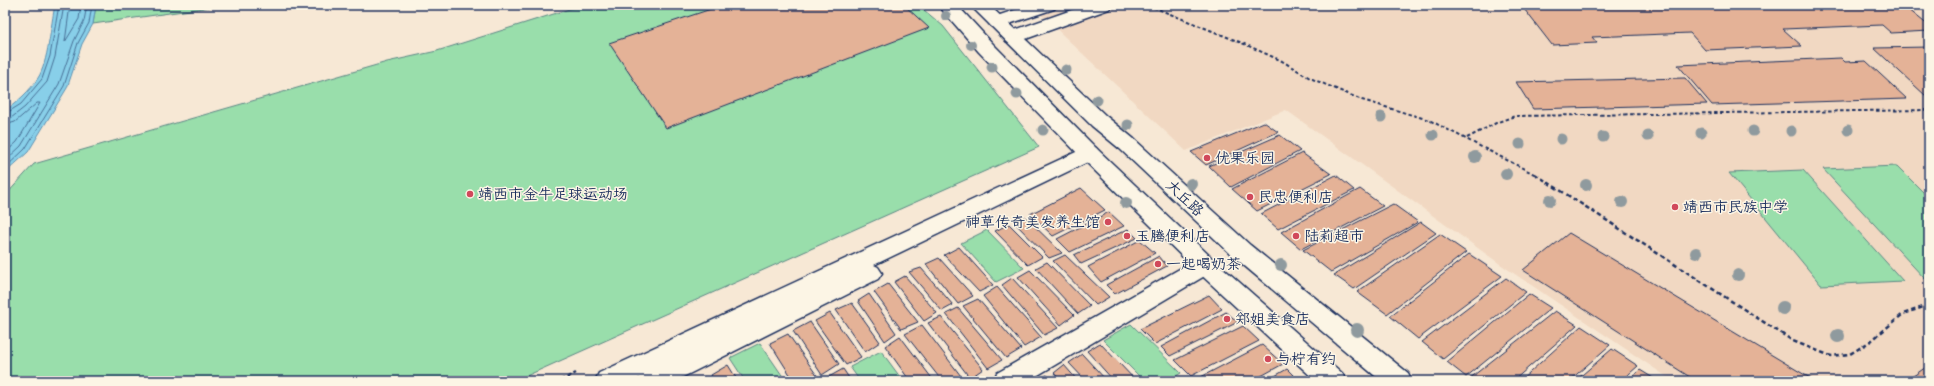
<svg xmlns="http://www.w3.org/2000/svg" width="1934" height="386" font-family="'Comic Neue','LXGW WenKai TC',sans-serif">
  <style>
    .built { fill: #f1d8c2 }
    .green { fill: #99deab; stroke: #5a8684 }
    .water { fill: #88cfe9; stroke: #5c8fb1 }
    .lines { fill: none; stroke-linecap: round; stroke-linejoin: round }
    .shore { stroke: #476f96; stroke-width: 1 }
    .building { fill: #e4b297; stroke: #1b2f5e }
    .minor-casing { stroke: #1b2f5e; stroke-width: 3 }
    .major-casing { stroke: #1b2f5e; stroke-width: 3 }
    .path-far1 { stroke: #1b2f5e; stroke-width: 2; stroke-dasharray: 3.5 2.5; stroke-linecap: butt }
    .path { stroke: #1b2f5e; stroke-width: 2.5; stroke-dasharray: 4.5 3; stroke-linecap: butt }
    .minor { fill: #fcf5e5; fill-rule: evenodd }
    .major { fill: #fcf5e5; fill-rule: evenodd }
    .tree { fill: #8f9a9e }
    .poi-dot { fill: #d1495b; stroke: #fcf5e5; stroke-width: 1.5 }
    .labels { text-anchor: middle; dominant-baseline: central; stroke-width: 3; stroke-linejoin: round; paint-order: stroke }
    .poi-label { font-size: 15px; fill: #1b2f5e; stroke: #fcf5e5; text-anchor: start }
    .street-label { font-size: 15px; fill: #1b2f5e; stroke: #fcf5e5 }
  </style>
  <rect width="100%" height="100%" fill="#f7e8d5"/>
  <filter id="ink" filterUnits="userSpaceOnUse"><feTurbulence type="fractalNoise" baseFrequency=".025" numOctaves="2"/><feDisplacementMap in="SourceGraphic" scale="8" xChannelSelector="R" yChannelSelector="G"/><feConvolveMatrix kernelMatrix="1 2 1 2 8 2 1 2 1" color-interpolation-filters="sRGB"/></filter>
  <g filter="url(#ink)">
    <!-- built -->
    <polygon class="built" points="1031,5 1929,5 1929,381 1673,381 1500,264 1286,110 1186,151"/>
    <!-- green -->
    <g class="green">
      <polygon points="96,5 225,5 93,24"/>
      <polygon points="582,5 918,5 943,26 1039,147 515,381 5,381 5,196 34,164 387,62 437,51"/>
      <polygon points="1897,166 1929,198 1929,279 1925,279 1823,169"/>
      <polygon points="1803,170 1903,281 1821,285 1729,173"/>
      <polygon points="987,230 1024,268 996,282 961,243"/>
      <polygon points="1131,324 1181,373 1168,381 1144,381 1103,340"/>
      <polygon points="760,343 786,381 745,381 730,358"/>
      <polygon points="881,351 903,381 860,381 850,367"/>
    </g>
    <!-- water -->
    <path class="water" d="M55,5H96L93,24L82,44L67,88L28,152L5,173V111C17,102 30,91 38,78C48,63 51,24 55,5Z"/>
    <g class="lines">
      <!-- shore -->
      <g class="shore">
        <polyline points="70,5 65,42 79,19 81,5"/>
        <polyline points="5,114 21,104 42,79 50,56 59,5"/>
        <polyline points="5,119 11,118 25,107 47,82 55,57 64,5"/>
        <polyline points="5,125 15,122 37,103 40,103 17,142 5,153"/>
        <polyline points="5,161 21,146 59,84 74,41 84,21 87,5"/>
        <polyline points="5,168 25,149 64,86 78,43 89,23 92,5"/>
      </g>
    </g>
    <!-- building -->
    <g class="building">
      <polygon points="723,5 904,5 929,28 666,128 609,43"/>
      <polygon points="1521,5 1903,5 1929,26 1929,31 1891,33 1882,25 1783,29 1802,46 1705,50 1690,33 1592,37 1597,43 1552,45"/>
      <polygon points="1929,47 1929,96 1926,96 1874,48"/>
      <polygon points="1841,58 1845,62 1866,61 1907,99 1712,105 1678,65"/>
      <polygon points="1685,78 1707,104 1533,109 1516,82"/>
      <polygon points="1264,122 1278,132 1206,165 1191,152"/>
      <polygon points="1280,135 1300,151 1231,187 1209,166"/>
      <polygon points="1302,153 1331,174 1257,211 1232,189"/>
      <polygon points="1336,175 1354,190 1278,229 1261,214"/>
      <polygon points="1081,188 1105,210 1053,236 1030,214"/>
      <polygon points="1360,189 1383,206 1301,249 1281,232"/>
      <polygon points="1393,204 1418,222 1331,272 1303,250"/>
      <polygon points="1109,212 1124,226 1070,252 1057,239"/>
      <polygon points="1024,216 1062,253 1049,258 1014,222"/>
      <polygon points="1421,222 1436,233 1354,289 1334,275"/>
      <polygon points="1009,224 1042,257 1028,265 995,231"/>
      <polygon points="1128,229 1137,238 1081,264 1074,255"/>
      <polygon points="1569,233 1815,381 1696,381 1523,270"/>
      <polygon points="1440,234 1466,252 1387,314 1357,292"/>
      <polygon points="1140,240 1155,253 1101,282 1088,267"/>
      <polygon points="959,247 993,285 979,292 944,255"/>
      <polygon points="1469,254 1502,276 1418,339 1390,316"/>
      <polygon points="1065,255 1109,297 1096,305 1053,261"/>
      <polygon points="1159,256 1167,266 1115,294 1106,285"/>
      <polygon points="939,258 973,296 958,304 926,264"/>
      <polygon points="1047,262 1090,306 1078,314 1036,268"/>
      <polygon points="921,268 953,305 942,311 909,272"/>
      <polygon points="1030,270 1074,315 1061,325 1018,277"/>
      <polygon points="905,276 937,313 924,321 894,282"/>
      <polygon points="1012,278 1058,328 1044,335 1002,285"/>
      <polygon points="1506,278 1526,292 1443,359 1422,342"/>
      <polygon points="888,284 918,322 901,329 874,292"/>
      <polygon points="997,287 1041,337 1024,347 983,296"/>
      <polygon points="869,294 896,333 885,341 858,301"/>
      <polygon points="1529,294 1551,308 1466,377 1447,362"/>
      <polygon points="1209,295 1222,309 1155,344 1140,329"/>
      <polygon points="978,299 1021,349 1006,358 963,306"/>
      <polygon points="852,303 880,342 865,352 836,310"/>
      <polygon points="958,308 1002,360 988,368 946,314"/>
      <polygon points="1555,311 1577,325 1513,381 1471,381 1469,379"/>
      <polygon points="1226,312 1238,322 1170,356 1161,347"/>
      <polygon points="830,313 861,357 846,365 815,321"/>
      <polygon points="941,317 983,369 970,378 928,323"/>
      <polygon points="810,322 839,364 822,375 793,331"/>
      <polygon points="922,325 964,380 942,381 905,334"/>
      <polygon points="1243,326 1259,341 1191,376 1175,360"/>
      <polygon points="1581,326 1610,345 1569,381 1520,381"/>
      <polygon points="788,334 818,377 810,381 794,381 770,343"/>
      <polygon points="900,336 934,381 910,381 885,346"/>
      <polygon points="1100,343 1136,381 1114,381 1087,351"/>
      <polygon points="1262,345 1283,364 1252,381 1199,381 1197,379"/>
      <polygon points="1612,349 1638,366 1621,381 1575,381"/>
      <polygon points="1082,354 1107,381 1086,381 1069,363"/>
      <polygon points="728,365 738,381 714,381 711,375"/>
      <polygon points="1064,365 1078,381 1061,381 1054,373"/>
      <polygon points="1929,365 1929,381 1906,381"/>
      <polygon points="843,369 851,381 829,381 827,378"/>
      <polygon points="1287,369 1299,381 1266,381"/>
      <polygon points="1640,370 1658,381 1628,381"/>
      <polygon points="1047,375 1052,381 1038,381"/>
    </g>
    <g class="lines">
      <defs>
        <g id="minor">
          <polygon points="1030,5 1057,5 1054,9 997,28 991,26 988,22 991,18"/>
          <polygon points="1086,5 1112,5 1109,9 1020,41 1013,43 1006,41 1004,37 1006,33"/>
          <polygon points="1089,146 1096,148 1100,153 1096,158 874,265 878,267 882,273 878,279 675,381 638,381 640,378 633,381 595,381 599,373"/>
          <polygon points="1205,256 1213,259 1217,265 1213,271 1028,381 993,381 997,373 1197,259"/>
        </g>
        <g id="major">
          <polygon points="938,5 957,5 993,44 1096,148 1213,259 1342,373 1346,381 1316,381 1197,271 1082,158 979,52"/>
          <polygon points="970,5 989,5 1106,116 1134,139 1250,245 1408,373 1412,381 1381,381 1234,257 1120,149 1092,126"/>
        </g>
      </defs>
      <!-- minor casing -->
      <use href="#minor" class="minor-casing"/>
      <!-- major casing -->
      <use href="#major" class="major-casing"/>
      <!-- path-far1 -->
      <g class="path-far1">
        <polyline points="140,5 148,5"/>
        <polyline points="1148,5 1242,43 1282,61 1310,78 1362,100 1429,120 1536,175"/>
        <polyline points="1467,138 1498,122 1515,116 1929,110"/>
      </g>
      <!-- path -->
      <g class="path">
        <polyline points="1535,174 1793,341 1831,356 1850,354 1871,341 1903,314 1929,305"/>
        <polyline points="560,381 576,373"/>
      </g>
      <!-- minor -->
      <use href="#minor" class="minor"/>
      <!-- major -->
      <use href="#major" class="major"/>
    </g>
    <!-- trees -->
    <g class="tree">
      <circle cx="946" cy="16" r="5"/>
      <circle cx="971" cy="45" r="5"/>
      <circle cx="992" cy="67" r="5.5"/>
      <circle cx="1066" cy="70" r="5.5"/>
      <circle cx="1017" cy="94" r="5.5"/>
      <circle cx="1097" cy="100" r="5.5"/>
      <circle cx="1381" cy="117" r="5.5"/>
      <circle cx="1128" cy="125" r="5.5"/>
      <circle cx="1043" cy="130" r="5.5"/>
      <circle cx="1848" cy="130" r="5.5"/>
      <circle cx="1753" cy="131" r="5.5"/>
      <circle cx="1791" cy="131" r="5.5"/>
      <circle cx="1701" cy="133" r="5.5"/>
      <circle cx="1433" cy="135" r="5.5"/>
      <circle cx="1648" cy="136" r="5.5"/>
      <circle cx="1603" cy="137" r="5.5"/>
      <circle cx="1561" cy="139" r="5.5"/>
      <circle cx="1520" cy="144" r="5.5"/>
      <circle cx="1475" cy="157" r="6"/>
      <circle cx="1506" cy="174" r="6"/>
      <circle cx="1191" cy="184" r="6"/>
      <circle cx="1586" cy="185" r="6"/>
      <circle cx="1550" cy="200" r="6"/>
      <circle cx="1622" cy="202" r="6"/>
      <circle cx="1126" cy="203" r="6"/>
      <circle cx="1696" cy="253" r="6"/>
      <circle cx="1281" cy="265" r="6"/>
      <circle cx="1738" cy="275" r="6"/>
      <circle cx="1783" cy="308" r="7"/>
      <circle cx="1357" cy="330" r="7"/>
      <circle cx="1838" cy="336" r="7"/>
    </g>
  </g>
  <!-- markers -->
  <g class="poi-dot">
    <circle cx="1207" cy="158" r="4"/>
    <circle cx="470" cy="194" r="4"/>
    <circle cx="1250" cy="197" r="4"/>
    <circle cx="1675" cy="207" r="4"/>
    <circle cx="1108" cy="222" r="4"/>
    <circle cx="1127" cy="236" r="4"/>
    <circle cx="1296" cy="236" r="4"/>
    <circle cx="1158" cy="264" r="4"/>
    <circle cx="1227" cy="319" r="4"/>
    <circle cx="1268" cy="359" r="4"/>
  </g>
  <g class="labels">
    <!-- poi labels -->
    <g class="poi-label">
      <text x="1215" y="158">优果乐园</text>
      <text x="478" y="194">靖西市金牛足球运动场</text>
      <text x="1258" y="197">民忠便利店</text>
      <text x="1683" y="207">靖西市民族中学</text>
      <text x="1100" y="222" text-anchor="end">神草传奇美发养生馆</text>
      <text x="1135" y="236">玉腾便利店</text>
      <text x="1304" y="236">陆莉超市</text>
      <text x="1166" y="264">一起喝奶茶</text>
      <text x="1235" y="319">郑姐美食店</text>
      <text x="1276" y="359">与柠有约</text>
    </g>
    <!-- street labels -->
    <g class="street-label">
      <text transform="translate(1185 198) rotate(43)">大丘路</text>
    </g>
  </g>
  <!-- margin -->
  <rect width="1934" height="386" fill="none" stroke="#fcf5e5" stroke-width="20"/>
  <rect x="10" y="10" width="1914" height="366" fill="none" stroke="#1b2f5e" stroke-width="1.5" filter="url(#ink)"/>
</svg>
